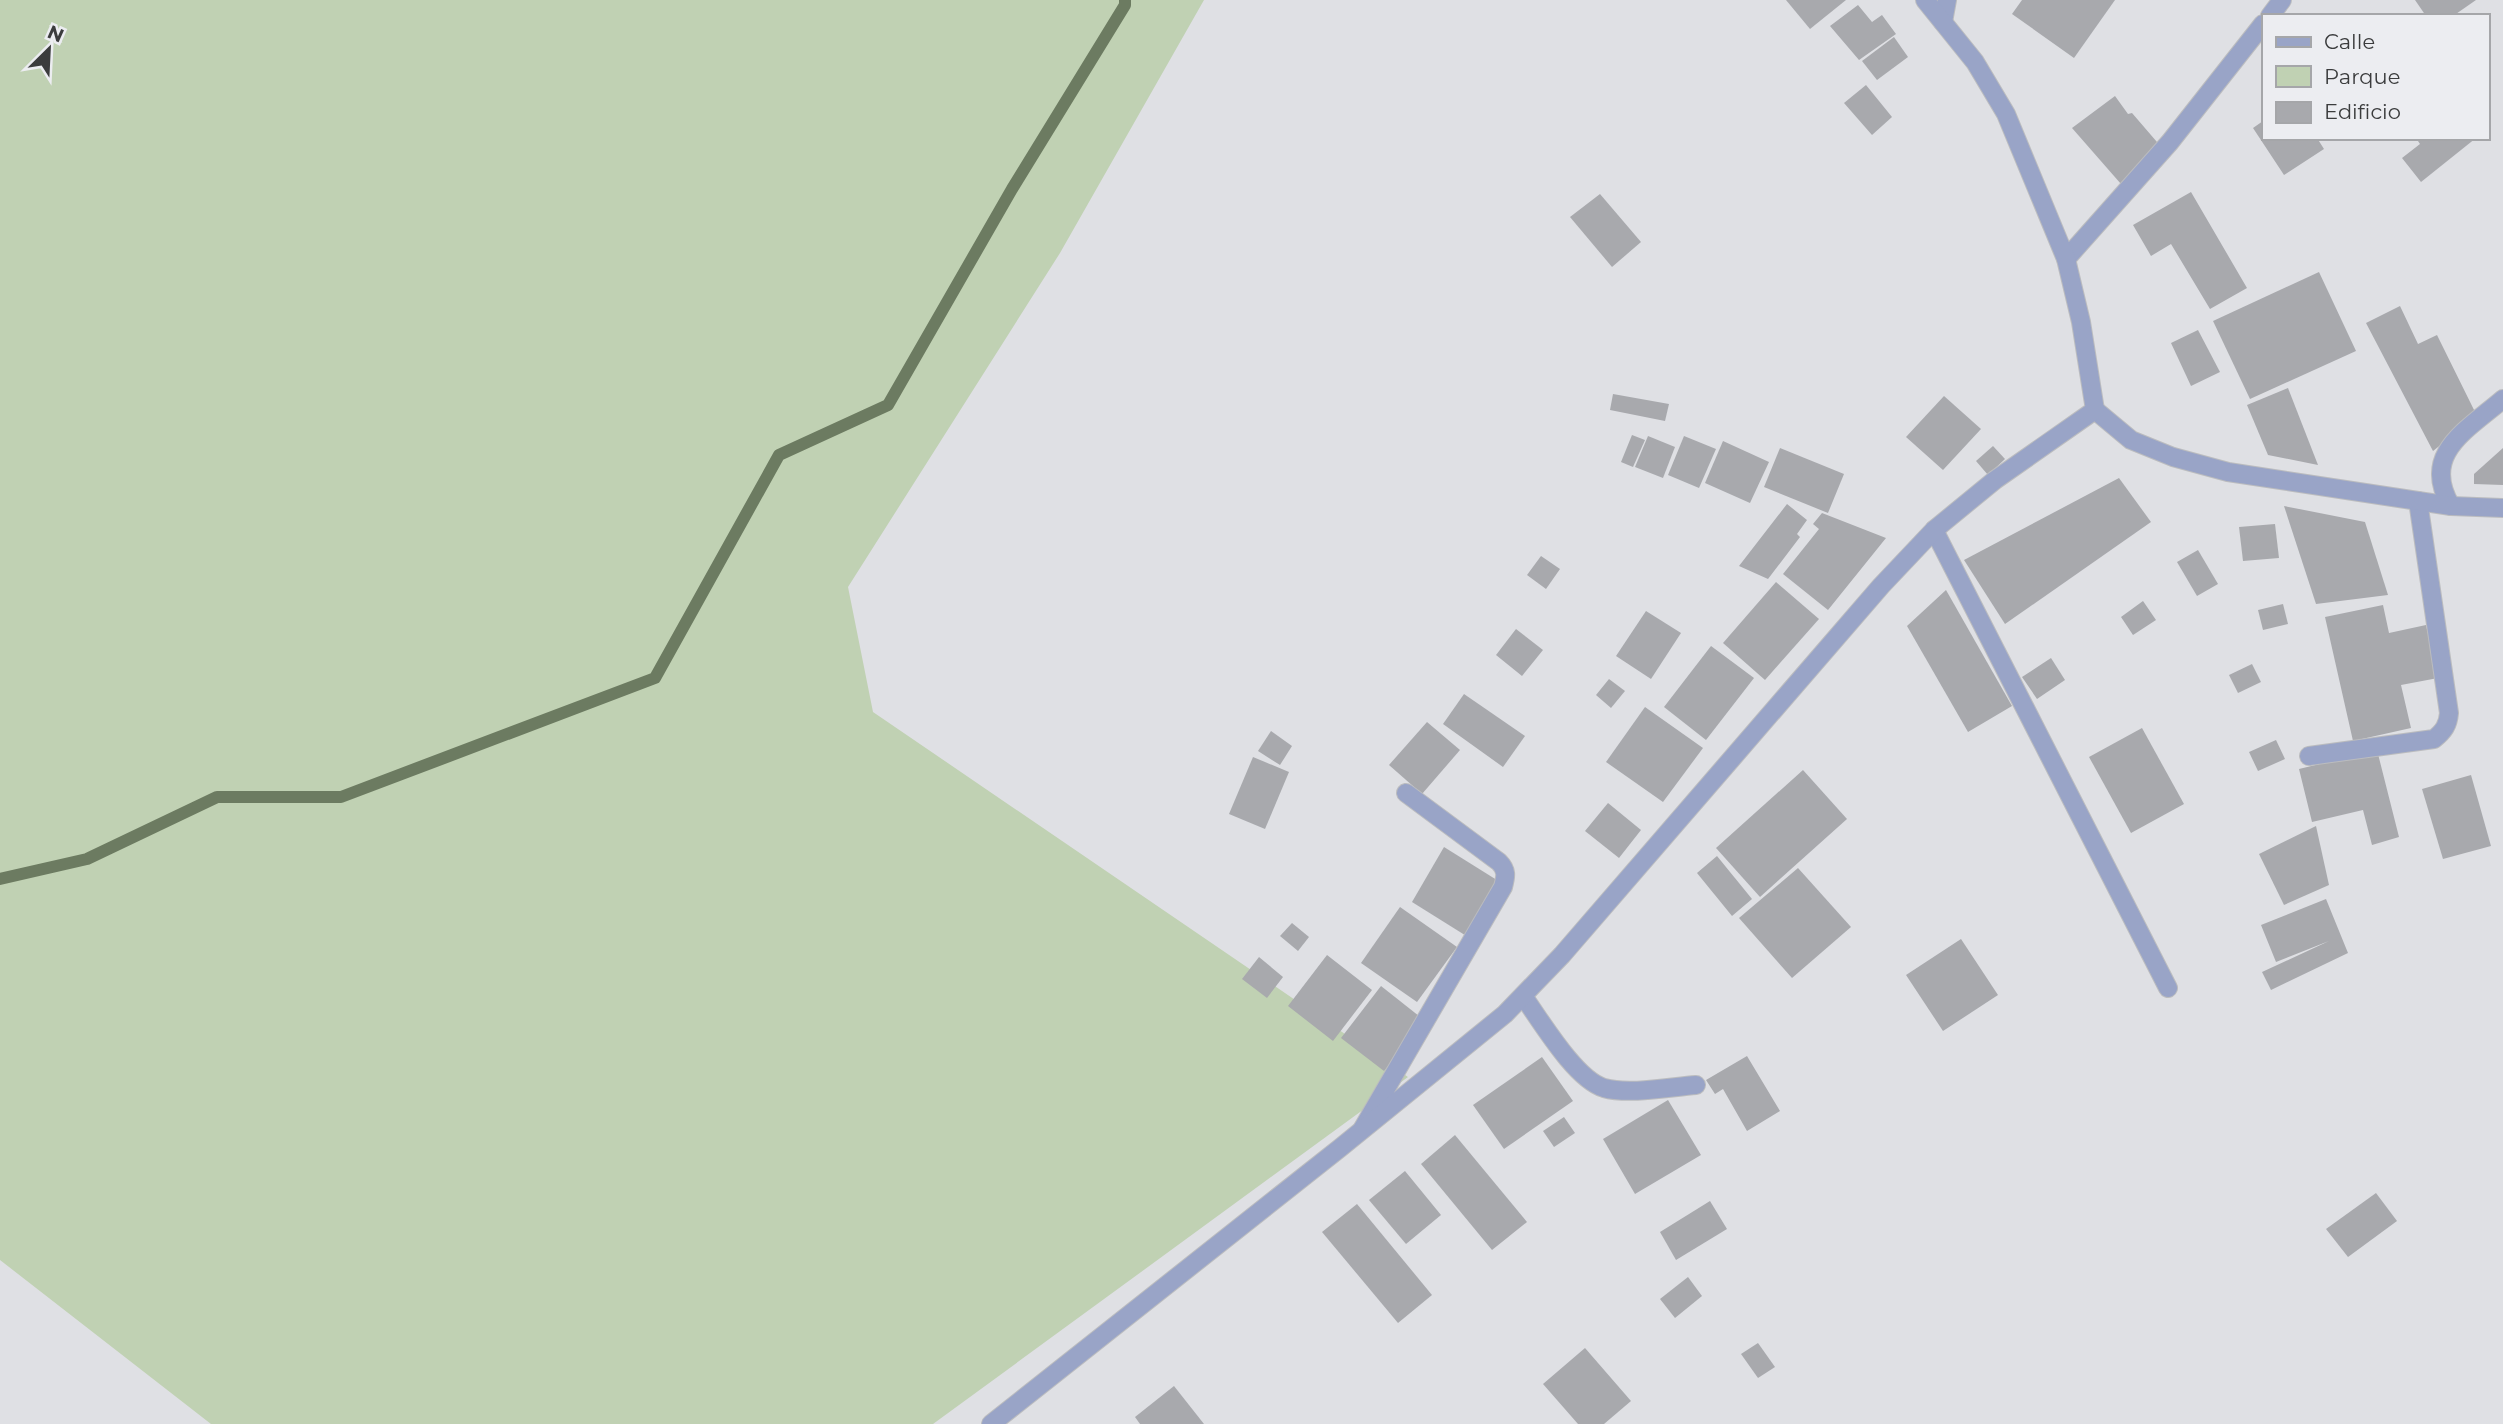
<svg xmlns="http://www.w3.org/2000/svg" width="2503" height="1424" font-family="Montserrat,sans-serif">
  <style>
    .green { fill: #c0d1b3 }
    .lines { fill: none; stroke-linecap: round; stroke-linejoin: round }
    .stream { stroke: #6c7b61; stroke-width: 12 }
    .building { fill: #a8a9ad }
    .lane-casing { stroke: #bbbcbf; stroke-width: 20 }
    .street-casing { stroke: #bbbcbf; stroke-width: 20 }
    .lane { stroke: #99a4c7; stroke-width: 18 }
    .street { stroke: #99a4c7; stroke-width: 18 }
  </style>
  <rect width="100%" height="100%" fill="#dfe0e4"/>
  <!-- green -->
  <polygon class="green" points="0,0 1204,0 1060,253 848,587 873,712 1408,1077 933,1424 211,1424 0,1260"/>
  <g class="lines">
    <!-- stream -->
    <polyline class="stream" points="0,879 87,859 217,797 341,797 655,678 779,455 888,405 1012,189 1125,5 1125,0"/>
  </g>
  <!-- building -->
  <g class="building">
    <polygon points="1786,0 1846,0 1810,29"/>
    <polygon points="2022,0 2115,0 2074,58 2012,14"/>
    <polygon points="2415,0 2476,0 2453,16 2426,16"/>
    <polygon points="1858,5 1872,22 1882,15 1896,34 1859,60 1830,26"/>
    <polygon points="1894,37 1908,57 1877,80 1862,61"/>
    <polygon points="1866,85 1892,117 1872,135 1844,103"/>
    <polygon points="2115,96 2128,114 2132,113 2163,149 2121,184 2072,128"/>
    <polygon points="2263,121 2263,138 2317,138 2324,149 2284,175 2253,128"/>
    <polygon points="2416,138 2476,138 2421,182 2402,158 2420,144"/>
    <polygon points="2191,192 2247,288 2210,309 2171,244 2151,256 2133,225"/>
    <polygon points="1600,194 1641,242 1612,267 1570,217"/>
    <polygon points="2319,272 2356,351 2250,399 2213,321"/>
    <polygon points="2400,306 2418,344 2437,335 2477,416 2433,451 2366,323"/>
    <polygon points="2198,330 2220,372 2191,386 2171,343"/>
    <polygon points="2288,388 2318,465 2268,455 2247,405"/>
    <polygon points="1613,394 1669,404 1665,421 1610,410"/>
    <polygon points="1944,396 1981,429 1943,470 1906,437"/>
    <polygon points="1632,435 1645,440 1633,467 1621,462"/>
    <polygon points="1648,436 1675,447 1663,478 1635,467"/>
    <polygon points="1684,436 1716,449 1699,488 1668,475"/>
    <polygon points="1723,441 1769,462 1750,503 1705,483"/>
    <polygon points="1993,446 2005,459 1988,475 1976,461"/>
    <polygon points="1780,448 1844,474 1828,513 1764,487"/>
    <polygon points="2503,448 2503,485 2474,484 2474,474"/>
    <polygon points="2119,478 2151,522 2005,624 1964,560"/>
    <polygon points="1787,504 1807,520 1797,534 1800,537 1768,579 1739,566"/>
    <polygon points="2284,506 2365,522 2388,595 2316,604"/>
    <polygon points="1822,513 1886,538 1828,610 1783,574 1819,529 1813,524"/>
    <polygon points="2275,524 2279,558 2243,561 2239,527"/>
    <polygon points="2198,550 2218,584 2197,596 2177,562"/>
    <polygon points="1541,556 1560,569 1546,589 1527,575"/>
    <polygon points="1776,582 1819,619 1765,680 1723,643"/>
    <polygon points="1946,590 2012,706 1968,732 1907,626"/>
    <polygon points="2143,601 2156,620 2133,635 2121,617"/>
    <polygon points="2283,604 2288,624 2263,630 2258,610"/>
    <polygon points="2383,605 2389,633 2426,625 2438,678 2401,685 2411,728 2353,741 2325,617"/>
    <polygon points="1646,611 1681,633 1651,679 1616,656"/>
    <polygon points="1516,629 1543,650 1522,676 1496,655"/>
    <polygon points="1711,646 1754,678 1706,740 1664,707"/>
    <polygon points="2051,658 2065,680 2037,699 2022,677"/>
    <polygon points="2252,664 2261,682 2238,693 2229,675"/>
    <polygon points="1609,679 1625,691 1611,708 1596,695"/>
    <polygon points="1464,694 1525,736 1503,767 1443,724"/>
    <polygon points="1645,707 1703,748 1663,802 1606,762"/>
    <polygon points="1427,722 1460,750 1422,794 1389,765"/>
    <polygon points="2142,728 2184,804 2131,833 2089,757"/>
    <polygon points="1271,731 1292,746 1280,765 1258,751"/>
    <polygon points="2276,740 2285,759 2258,771 2249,752"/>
    <polygon points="2377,750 2399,837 2372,845 2363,810 2312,822 2299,769"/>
    <polygon points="1253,757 1289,772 1265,829 1229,814"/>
    <polygon points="1803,770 1847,819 1760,897 1716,848"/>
    <polygon points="2471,775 2491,846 2443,859 2422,789"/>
    <polygon points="1608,803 1641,830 1619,858 1585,831"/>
    <polygon points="2316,826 2329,885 2284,905 2259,854"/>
    <polygon points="1444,847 1500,882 1468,937 1412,902"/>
    <polygon points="1717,856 1752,899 1732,916 1697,873"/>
    <polygon points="1798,868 1851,927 1792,978 1739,918"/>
    <polygon points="2326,899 2348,953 2271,990 2262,972 2329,941 2276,962 2261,925"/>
    <polygon points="1400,907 1457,947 1417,1002 1361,963"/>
    <polygon points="1292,923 1309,937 1298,951 1280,936"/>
    <polygon points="1961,939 1998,995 1943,1031 1906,975"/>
    <polygon points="1327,955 1372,990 1333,1041 1288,1006"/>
    <polygon points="1259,957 1283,977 1267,998 1242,979"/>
    <polygon points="1381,986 1424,1020 1384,1071 1341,1038"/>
    <polygon points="1747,1056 1780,1111 1747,1131 1723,1089 1715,1094 1706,1080"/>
    <polygon points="1542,1057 1573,1101 1504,1149 1473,1105"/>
    <polygon points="1668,1100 1701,1155 1635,1194 1603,1139"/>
    <polygon points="1564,1117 1575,1133 1554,1147 1543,1131"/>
    <polygon points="1455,1135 1527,1222 1492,1250 1421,1164"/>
    <polygon points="1405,1171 1441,1215 1406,1244 1369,1200"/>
    <polygon points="2376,1193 2397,1221 2348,1257 2326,1229"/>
    <polygon points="1710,1201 1727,1229 1676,1260 1660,1232"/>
    <polygon points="1357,1204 1432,1295 1398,1323 1322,1232"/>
    <polygon points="1688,1277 1702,1296 1675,1318 1660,1299"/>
    <polygon points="1758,1343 1775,1367 1758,1378 1741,1354"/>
    <polygon points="1585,1348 1631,1401 1604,1424 1578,1424 1543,1384"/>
    <polygon points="1174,1386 1204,1424 1140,1424 1135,1417"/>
  </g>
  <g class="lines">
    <defs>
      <g id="lane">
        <polyline points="1943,22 1947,0"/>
        <path d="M2451,506C2420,454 2467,430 2503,399"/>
        <polyline points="1934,530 2168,988"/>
        <path d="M2309,756L2434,739C2444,731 2448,725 2449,713L2418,501"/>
        <path d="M1523,996C1541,1021 1575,1079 1604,1088C1629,1095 1670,1087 1696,1085"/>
        <path d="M1363,1128L1503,887C1506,876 1507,870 1499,862L1406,793"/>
      </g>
      <g id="street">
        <polyline points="2270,16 2282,0"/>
        <polyline points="2066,259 2170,142 2263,24"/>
        <polyline points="2095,410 2131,440 2173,457 2228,472 2451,506 2503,508"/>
        <polyline points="991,1424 1340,1148 1505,1014 1562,955 1881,586 1934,530 1995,480 2095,410 2081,322 2066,259 2006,114 1975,62 1925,0"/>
      </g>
    </defs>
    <!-- lane casing -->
    <use href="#lane" class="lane-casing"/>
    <!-- street casing -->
    <use href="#street" class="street-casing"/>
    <!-- lane -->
    <use href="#lane" class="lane"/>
    <!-- street -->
    <use href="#street" class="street"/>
  </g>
  <!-- legend -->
  <rect x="2262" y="14" width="228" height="126" fill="#ecedf1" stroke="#a5a6a9" stroke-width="2"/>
  <rect x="2276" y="37" width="35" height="10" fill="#99a4c7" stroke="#a5a6a9" stroke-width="2"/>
  <text x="2324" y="49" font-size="21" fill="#3b3c3d">Calle</text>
  <rect x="2276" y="66" width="35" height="21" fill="#c0d1b3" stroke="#a5a6a9" stroke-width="2"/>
  <text x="2324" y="84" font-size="21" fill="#3b3c3d">Parque</text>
  <rect x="2276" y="102" width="35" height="21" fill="#a8a9ad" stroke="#a5a6a9" stroke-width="2"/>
  <text x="2324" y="119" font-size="21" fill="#3b3c3d">Edificio</text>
  <!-- north arrow -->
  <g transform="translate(49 49) rotate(24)" stroke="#ecedf1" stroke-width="5" paint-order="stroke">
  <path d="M0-5L12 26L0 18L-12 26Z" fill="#3b3c3d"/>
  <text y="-10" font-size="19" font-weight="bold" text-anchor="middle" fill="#3b3c3d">N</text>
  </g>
</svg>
